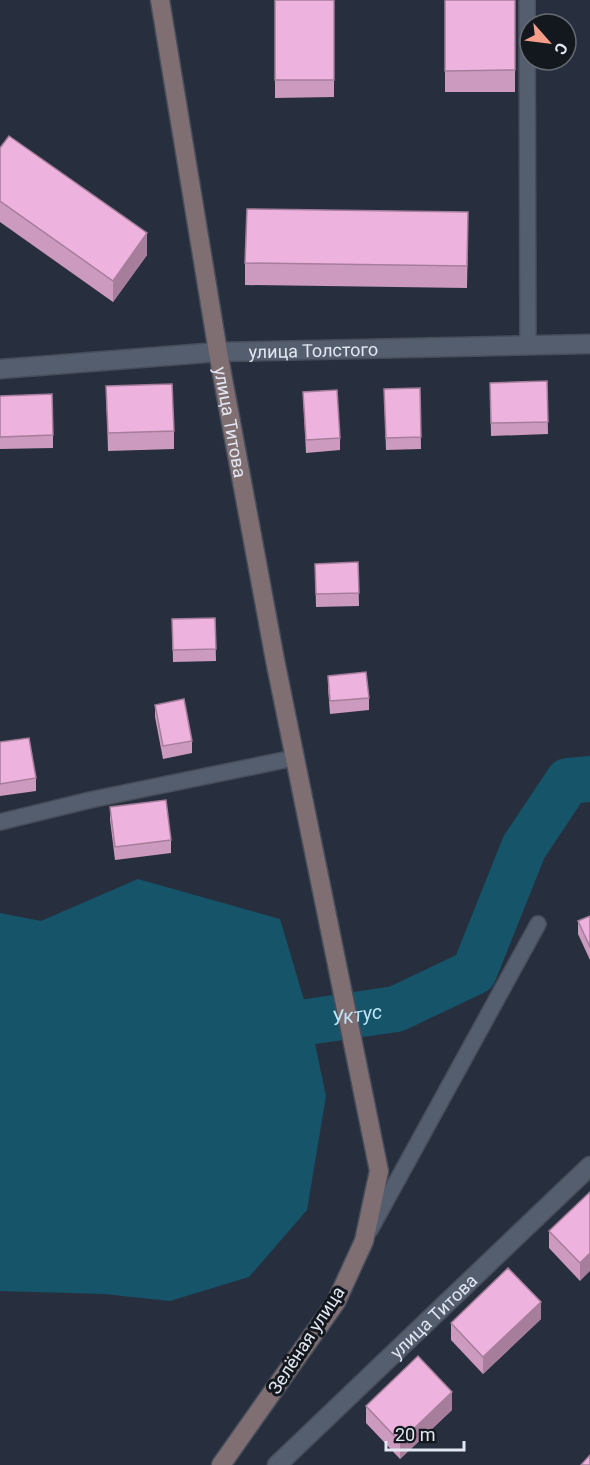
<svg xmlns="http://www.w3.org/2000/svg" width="590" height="1465" font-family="Roboto,sans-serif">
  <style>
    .water { fill: #155469 }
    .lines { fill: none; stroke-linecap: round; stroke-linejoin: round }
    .river { stroke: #155469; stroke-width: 46 }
    .lane-casing { stroke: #474d5a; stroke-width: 18 }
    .street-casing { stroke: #474d5a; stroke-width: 21 }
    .secondary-casing { stroke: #474d5a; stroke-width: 21 }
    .lane { stroke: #555e6f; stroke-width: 15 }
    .street { stroke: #555e6f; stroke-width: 18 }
    .secondary { stroke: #7f6f73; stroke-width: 18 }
    .wall { fill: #cc9abf }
    .shaded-wall { fill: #a67d9b }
    .building { fill: #edb3de; stroke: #a67d9b; stroke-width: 1.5 }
    .labels { text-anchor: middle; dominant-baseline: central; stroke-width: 6; stroke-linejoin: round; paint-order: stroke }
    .street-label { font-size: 18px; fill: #e2e7f1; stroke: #13171e }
    .water-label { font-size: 20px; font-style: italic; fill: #bfe6f7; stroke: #13171e }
  </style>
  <rect width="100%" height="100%" fill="#272f3e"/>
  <!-- water -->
  <polygon class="water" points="138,879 280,919 310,1020 326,1096 307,1210 249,1277 170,1301 104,1294 0,1291 0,913 41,921"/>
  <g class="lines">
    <!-- river -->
    <path class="river" id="s1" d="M246,1031L396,1009L474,972L524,847L568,781L590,779"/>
    <defs>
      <g id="lane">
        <polyline points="527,0 528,345"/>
        <polyline points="0,822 90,800 294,758"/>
        <polyline points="370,1230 538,924"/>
      </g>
      <g id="street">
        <path id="s2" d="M0,369L218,352L590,344"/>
        <path id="s3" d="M277,1465L590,1166"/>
      </g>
      <g id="secondary">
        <path id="s4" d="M160,0L218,352L275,660L379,1171L364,1241L336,1302L221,1465"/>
      </g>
    </defs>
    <!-- lane casing -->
    <use href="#lane" class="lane-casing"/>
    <!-- street casing -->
    <use href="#street" class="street-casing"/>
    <!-- secondary casing -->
    <use href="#secondary" class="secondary-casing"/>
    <!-- lane -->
    <use href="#lane" class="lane"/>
    <!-- street -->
    <use href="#street" class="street"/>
    <!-- secondary -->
    <use href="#secondary" class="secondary"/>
  </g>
  <!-- wall -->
  <g class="wall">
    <polygon points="275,0 334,0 334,97 275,98"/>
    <rect x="445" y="0" width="70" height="92"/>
    <polygon points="0,148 147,255 113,302 0,222"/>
    <polygon points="468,234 467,288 245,285 245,263"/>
    <polygon points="547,381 548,434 491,436 490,383"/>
    <polygon points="106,386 174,431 174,449 108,451"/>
    <polygon points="420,388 421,449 386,450 384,389"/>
    <polygon points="303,392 340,438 340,450 306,453"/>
    <polygon points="0,396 53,435 53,448 0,449"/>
    <polygon points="358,562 359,606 316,607 315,564"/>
    <polygon points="215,618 216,661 173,662 172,619"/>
    <polygon points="328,676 369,698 369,710 330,714 328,688"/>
    <polygon points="155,705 192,741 192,753 163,759 155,717"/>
    <polygon points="0,742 36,778 36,791 0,796"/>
    <polygon points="110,807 171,840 171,853 115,860 110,820"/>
    <polygon points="590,916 590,960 578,934 578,921"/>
    <polygon points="590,1192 580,1281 549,1248 549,1231"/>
    <polygon points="541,1319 483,1374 451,1340 451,1323"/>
    <polygon points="366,1406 452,1410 400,1459 366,1423"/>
  </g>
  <!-- shaded-wall -->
  <g class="shaded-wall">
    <polygon points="147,233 147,255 113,302 113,281"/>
    <polygon points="590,1253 590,1271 580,1281 580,1263"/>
    <polygon points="541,1302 541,1319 483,1374 483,1357"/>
    <polygon points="452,1392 452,1410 400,1459 400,1442"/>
  </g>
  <!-- building -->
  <g class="building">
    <rect x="275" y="0" width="59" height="80"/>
    <polygon points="445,0 515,0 515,70 445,71"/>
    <polygon points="9,136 147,233 113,281 0,201 0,148"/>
    <polygon points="247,209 468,212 467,266 245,263"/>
    <polygon points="547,381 548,422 491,423 490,383"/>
    <polygon points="172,384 174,431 108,433 106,386"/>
    <polygon points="420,388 421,437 386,438 384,389"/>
    <polygon points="337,390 340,438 306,440 303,392"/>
    <polygon points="52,394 53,435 0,437 0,396"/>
    <polygon points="358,562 359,593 316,594 315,564"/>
    <polygon points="215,618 216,649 173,650 172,619"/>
    <polygon points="366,672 369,698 330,701 328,676"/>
    <polygon points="184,699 192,741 163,746 155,705"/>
    <polygon points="29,738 36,778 0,784 0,742"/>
    <polygon points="166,800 171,840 115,847 110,807"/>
    <polygon points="590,916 590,947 578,921"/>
    <polygon points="590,1192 590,1253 580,1263 549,1231"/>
    <polygon points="508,1268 541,1302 483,1357 451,1323"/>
    <polygon points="418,1356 452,1392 400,1442 366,1406"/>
    <polygon points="590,1455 590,1465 581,1465"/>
  </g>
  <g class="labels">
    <!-- street labels -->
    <g class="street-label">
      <text stroke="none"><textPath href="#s2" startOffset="314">улица Толстого</textPath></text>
      <text stroke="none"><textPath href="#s4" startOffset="428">улица Титова</textPath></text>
      <text stroke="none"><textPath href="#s3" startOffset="216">улица Титова</textPath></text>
      <text transform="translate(306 1340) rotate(-57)">Зелёная улица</text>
    </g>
    <!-- water labels -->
    <g class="water-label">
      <text stroke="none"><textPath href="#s1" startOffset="112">Уктус</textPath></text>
    </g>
  </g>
  <!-- north arrow -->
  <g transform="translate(548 42) rotate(118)"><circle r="28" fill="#13171e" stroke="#666a72" stroke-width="1.5"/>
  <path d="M0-4.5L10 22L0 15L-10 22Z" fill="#f49e88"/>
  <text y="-9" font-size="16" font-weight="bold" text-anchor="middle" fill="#e2e7f1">С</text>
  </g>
  <!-- scale -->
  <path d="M386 1441v9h78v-9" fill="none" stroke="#e2e7f1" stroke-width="3"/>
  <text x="395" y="1441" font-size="18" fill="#e2e7f1" stroke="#13171e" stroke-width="4.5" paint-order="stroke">20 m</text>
</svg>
